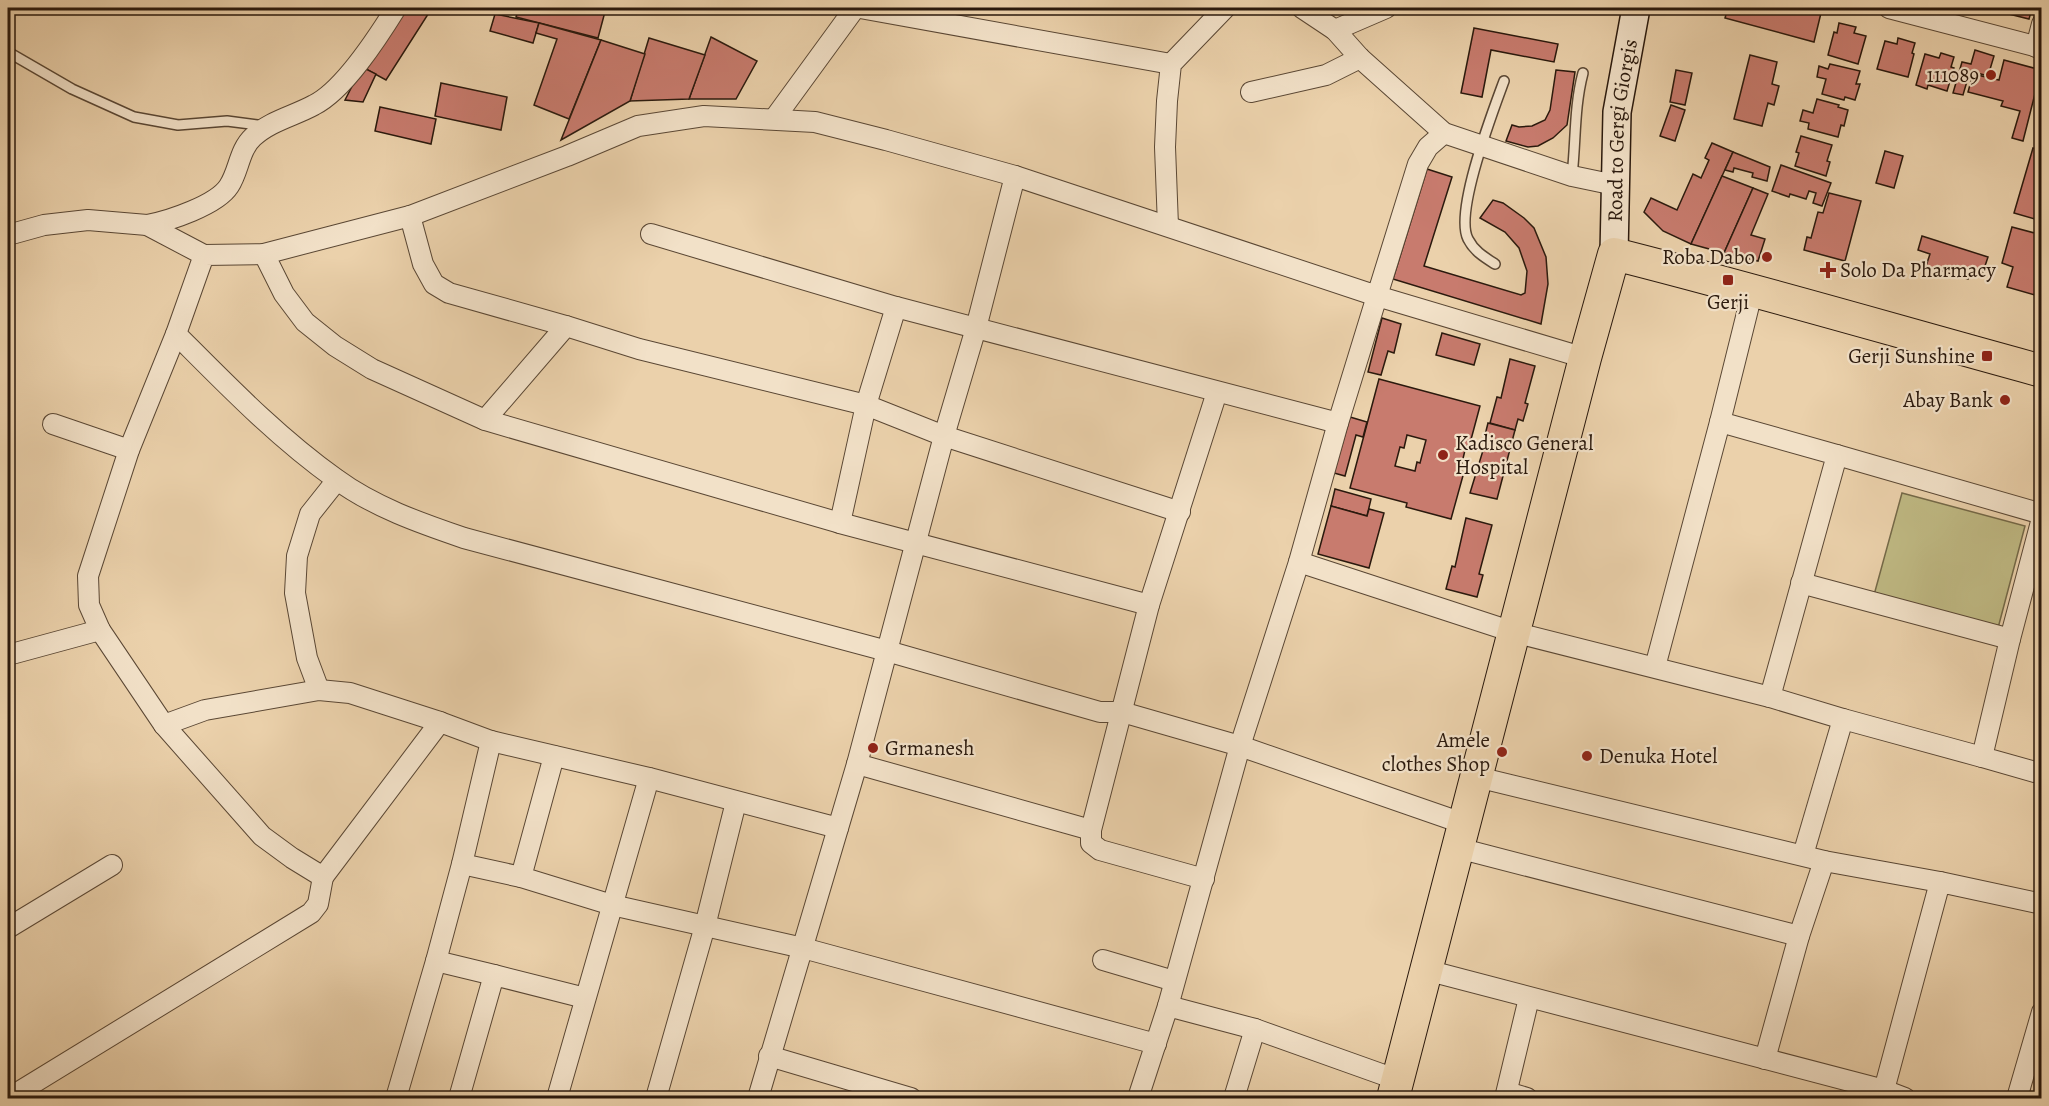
<svg xmlns="http://www.w3.org/2000/svg" width="2049" height="1106" font-family="Alegreya,serif">
  <style>
    .green { fill: #bfb983; stroke: #746948; stroke-width: 1.5 }
    .building { fill: #c87b6e; stroke: #2a190d; stroke-width: 1.5; fill-rule: evenodd }
    .lines { fill: none; stroke-linecap: round; stroke-linejoin: round }
    .service-casing { stroke: #5a4734; stroke-width: 12 }
    .minor-casing { stroke: #5a4734; stroke-width: 22 }
    .secondary-casing { stroke: #2a190d; stroke-width: 30 }
    .primary-casing { stroke: #2a190d; stroke-width: 34 }
    .service { stroke: #f2e1c8; stroke-width: 9 }
    .minor { stroke: #f2e1c8; stroke-width: 20 }
    .secondary { stroke: #f2e1c8; stroke-width: 27 }
    .primary { stroke: #ebd1ab; stroke-width: 32 }
    .poi-dot { fill: #8f2418; stroke: #f2e1c8; stroke-width: 2 }
    .labels { text-anchor: middle; dominant-baseline: central; stroke-width: 4.5; stroke-linejoin: round; paint-order: stroke }
    .poi-label { font-size: 21px; fill: #2a190d; stroke: #f2e1c8; text-anchor: end }
    .street-label { font-size: 21px; fill: #2a190d; stroke: #f2e1c8 }
  </style>
  <rect width="100%" height="100%" fill="#ebd1ab"/>
  <filter id="stains"><feTurbulence type="fractalNoise" baseFrequency=".00333" numOctaves="4"/><feColorMatrix values="0 0 0 0 .2 0 0 0 0 .09 0 0 0 0 .02 0 0 0 .5 -.17"/></filter>
  <radialGradient id="worn" r=".72"><stop offset=".6" stop-color="#630" stop-opacity="0"/><stop offset="1" stop-color="#630" stop-opacity=".3"/></radialGradient>
  <!-- green -->
  <polygon class="green" points="1902,493 2025,526 1998,628 1874,595"/>
  <!-- building -->
  <g class="building">
    <polygon points="399,8 432,8 386,80 362,67"/>
    <polygon points="519,8 606,8 598,38 516,17"/>
    <polygon points="1728,8 1800,8 1821,13 1814,42 1725,18"/>
    <polygon points="1985,8 2032,8 2029,19"/>
    <polygon points="495,14 539,23 533,43 490,31"/>
    <polygon points="539,23 601,40 569,119 534,105 557,39 536,33"/>
    <polygon points="1839,23 1856,27 1854,33 1866,36 1858,64 1828,55 1834,32 1837,33"/>
    <polygon points="1474,28 1558,44 1554,62 1491,50 1482,97 1461,93"/>
    <polygon points="711,37 757,61 736,99 689,99"/>
    <polygon points="649,38 705,55 689,99 630,101"/>
    <polygon points="1898,38 1915,43 1912,53 1914,54 1908,77 1877,69 1885,41 1897,44"/>
    <polygon points="601,40 645,54 630,101 561,140"/>
    <polygon points="1975,50 1994,56 1988,76 1970,71 1963,95 1953,93 1962,62 1971,64"/>
    <polygon points="1941,53 1954,57 1951,67 1954,68 1947,91 1928,85 1927,89 1916,85 1925,54 1939,58"/>
    <polygon points="1750,55 1777,62 1772,84 1779,86 1774,105 1768,103 1762,126 1734,119"/>
    <polygon points="2004,60 2041,70 2023,141 2012,138 2020,111 2001,106 2003,101 1968,92 1973,74 1999,80"/>
    <polygon points="1830,64 1860,71 1856,84 1860,84 1855,100 1845,97 1844,100 1822,94 1826,79 1817,77 1819,66 1828,69"/>
    <polygon points="362,67 376,74 363,102 345,100"/>
    <polygon points="1556,70 1575,72 1567,125 1553,138 1538,146 1528,147 1506,141 1512,125 1519,127 1532,126 1545,120 1550,110"/>
    <polygon points="1676,70 1692,73 1685,105 1670,102"/>
    <polygon points="441,83 507,97 501,130 435,116"/>
    <polygon points="1817,99 1839,105 1838,107 1848,110 1844,126 1841,125 1838,137 1808,129 1809,123 1800,121 1803,110 1813,113"/>
    <polygon points="1671,105 1685,110 1675,141 1660,136"/>
    <polygon points="380,107 436,119 431,144 375,131"/>
    <polygon points="1801,136 1832,145 1827,161 1830,162 1826,176 1795,166 1799,153 1796,152"/>
    <polygon points="1712,143 1733,152 1691,244 1663,231 1644,212 1651,198 1677,210 1693,174 1701,178 1709,160 1705,158"/>
    <polygon points="2033,148 2042,150 2042,221 2014,213"/>
    <polygon points="1885,151 1903,156 1894,188 1876,183"/>
    <polygon points="1733,152 1770,167 1767,181 1752,177 1753,173 1734,168 1733,172 1725,170"/>
    <polygon points="1781,165 1831,183 1822,206 1813,203 1816,193 1809,191 1806,199 1790,194 1789,197 1772,191"/>
    <polygon points="1427,169 1452,177 1424,266 1521,295 1525,293 1527,271 1519,248 1505,232 1480,218 1493,200 1503,203 1524,218 1534,228 1546,257 1548,284 1541,324 1393,279"/>
    <polygon points="1722,176 1753,188 1724,253 1691,244"/>
    <polygon points="1753,188 1768,194 1751,235 1765,239 1758,261 1724,253"/>
    <polygon points="1829,193 1861,201 1845,261 1804,250 1807,237 1811,238 1818,212 1823,213"/>
    <polygon points="2012,227 2042,235 2042,297 2007,287 2013,267 2002,263"/>
    <polygon points="1922,236 1988,257 1983,272 1971,269 1968,279 1926,266 1930,254 1918,250"/>
    <polygon points="1382,318 1401,324 1394,353 1388,351 1381,375 1368,372"/>
    <polygon points="1442,333 1480,344 1474,365 1436,355"/>
    <polygon points="1510,359 1535,366 1525,403 1528,404 1523,421 1518,419 1515,430 1490,423 1497,397 1501,398"/>
    <path d="M1379,379L1480,406L1469,447L1466,446L1460,471L1464,472L1451,519L1406,507L1407,503L1350,488ZM1407,435L1426,440L1420,463L1417,462L1415,471L1395,466L1400,447L1404,448Z"/>
    <polygon points="1350,417 1367,422 1363,437 1356,435 1345,476 1334,473"/>
    <polygon points="1488,423 1515,430 1497,499 1470,493 1485,444 1483,443"/>
    <polygon points="1335,489 1371,499 1367,516 1331,506"/>
    <polygon points="1331,506 1367,516 1369,509 1384,513 1369,568 1318,554"/>
    <polygon points="1466,518 1492,525 1479,574 1483,575 1477,597 1446,589 1452,566 1455,567"/>
  </g>
  <g class="lines">
    <defs>
      <g id="service">
        <polyline points="8,52 72,89 134,117 178,125 227,121 265,126"/>
        <path d="M1572,176C1576,141 1574,107 1583,73"/>
        <path d="M1495,264C1484,257 1474,251 1468,239C1454,212 1493,111 1504,81"/>
      </g>
      <g id="minor">
        <polyline points="860,8 1171,64"/>
        <polyline points="1302,8 1335,30 1360,58 1444,133 1572,176 1615,185"/>
        <polyline points="1889,8 2042,48"/>
        <polyline points="1335,30 1386,8"/>
        <polyline points="2036,47 2042,24"/>
        <polyline points="1251,92 1326,75 1360,58"/>
        <polyline points="774,119 855,8"/>
        <path d="M1444,133L1428,147L1418,164L1377,296L1015,176L886,140L815,122L704,116L638,126L567,156L410,216L264,254L204,255L176,334C227,385 277,437 336,479C374,507 420,523 464,538L887,651L1100,712H1122L1240,746L1465,824"/>
        <polyline points="410,216 423,264 434,284 449,293 566,326"/>
        <path d="M147,225C169,221 217,205 229,186C239,171 239,150 253,137C270,121 294,116 314,105C344,90 378,37 396,8"/>
        <polyline points="1168,226 1165,147 1167,101 1171,64 1225,8"/>
        <polyline points="651,234 896,307 1338,423"/>
        <polyline points="8,235 44,225 88,220 147,225 204,255"/>
        <polyline points="264,254 284,294 305,322 335,346 372,369 485,420 840,523 1149,605"/>
        <polyline points="176,334 129,450 88,576 89,605 100,630 164,725 262,836 292,858 323,877 440,722 491,741 649,778 838,828"/>
        <polyline points="485,420 566,326 639,349 866,405 944,436 1180,512"/>
        <polyline points="1720,422 1837,455 1770,697"/>
        <polyline points="53,424 129,450"/>
        <polyline points="1837,455 2042,514"/>
        <polyline points="2042,518 2010,639 1982,757 2042,774"/>
        <polyline points="840,523 866,405 896,307"/>
        <polyline points="1299,562 1513,632 1770,697 1843,719 1982,757"/>
        <polyline points="1801,583 2010,639"/>
        <polyline points="8,655 100,630"/>
        <polyline points="1655,667 1720,422 1753,289"/>
        <polyline points="319,690 307,658 295,593 297,556 310,514 337,480"/>
        <polyline points="164,725 205,710 319,690 350,693 440,722"/>
        <polyline points="491,741 462,864 436,961 494,975"/>
        <polyline points="554,756 521,877 612,905 803,948 1156,1044"/>
        <polyline points="857,764 1091,830"/>
        <polyline points="1477,777 1824,861 1940,882"/>
        <polyline points="1458,848 1799,936"/>
        <polyline points="1803,855 1843,719"/>
        <polyline points="462,864 521,877"/>
        <polyline points="1204,879 1100,850 1091,843 1091,830 1149,605 1217,392"/>
        <polyline points="8,928 112,865"/>
        <polyline points="1103,960 1174,981"/>
        <polyline points="1426,970 1884,1090 1905,1098"/>
        <polyline points="1168,1006 1240,746 1299,562 1338,423 1377,296 1585,358"/>
        <polyline points="769,1056 911,1098"/>
        <polyline points="1765,1059 1799,936 1824,861"/>
        <polyline points="1884,1090 1940,882 2042,904"/>
        <polyline points="1507,1092 1527,1098"/>
        <polyline points="9,1098 311,913 318,904 323,877"/>
        <polyline points="396,1098 436,961"/>
        <polyline points="459,1098 494,975 585,998"/>
        <polyline points="557,1098 649,778"/>
        <polyline points="656,1098 705,926 736,802"/>
        <polyline points="758,1098 857,764 944,436 976,328 1015,176"/>
        <polyline points="1138,1098 1168,1006 1255,1029 1398,1080"/>
        <polyline points="1234,1098 1255,1029"/>
        <polyline points="1505,1098 1529,998"/>
        <polyline points="2017,1098 2042,1012"/>
      </g>
      <g id="secondary">
        <path id="s1" d="M1614,254L1617,112L1636,8"/>
      </g>
      <path id="primary" d="M1393,1098L1585,358L1614,254C1757,290 1899,332 2042,371"/>
    </defs>
    <!-- service casing -->
    <use href="#service" class="service-casing"/>
    <!-- minor casing -->
    <use href="#minor" class="minor-casing"/>
    <!-- secondary casing -->
    <use href="#secondary" class="secondary-casing"/>
    <!-- primary casing -->
    <use href="#primary" class="primary-casing"/>
    <!-- service -->
    <use href="#service" class="service"/>
    <!-- minor -->
    <use href="#minor" class="minor"/>
    <!-- secondary -->
    <use href="#secondary" class="secondary"/>
    <!-- primary -->
    <use href="#primary" class="primary"/>
  </g>
  <!-- markers -->
  <g class="poi-dot">
    <circle cx="1991" cy="75" r="6"/>
    <circle cx="1767" cy="257" r="6"/>
    <path d="M1825 261h6v6h6v6h-6v6h-6v-6h-6v-6h6z"/>
    <rect x="1722" y="274" width="12" height="12" rx="3"/>
    <rect x="1981" y="350" width="12" height="12" rx="3"/>
    <circle cx="2005" cy="400" r="6"/>
    <circle cx="1443" cy="455" r="6"/>
    <circle cx="873" cy="748" r="6"/>
    <circle cx="1502" cy="752" r="6"/>
    <circle cx="1587" cy="756" r="6"/>
  </g>
  <g class="labels">
    <!-- poi labels -->
    <g class="poi-label">
      <text x="1979" y="75">111089</text>
      <text x="1755" y="257">Roba Dabo</text>
      <text x="1840" y="270" text-anchor="start">Solo Da Pharmacy</text>
      <text x="1728" y="302" text-anchor="middle">Gerji</text>
      <text x="1975" y="356">Gerji Sunshine</text>
      <text x="1993" y="400">Abay Bank</text>
      <text x="1455" y="443" text-anchor="start">Kadisco General<tspan x="1455" dy="24">Hospital</tspan></text>
      <text x="1490" y="740">Amele<tspan x="1490" dy="24">clothes Shop</tspan></text>
      <text x="885" y="748" text-anchor="start">Grmanesh</text>
      <text x="1599" y="756" text-anchor="start">Denuka Hotel</text>
    </g>
    <!-- street labels -->
    <g class="street-label">
      <text stroke="none"><textPath href="#s1" startOffset="124">Road to Gergi Giorgis</textPath></text>
    </g>
  </g>
  <!-- margin -->
  <rect width="2049" height="1106" fill="none" stroke="#ebd1ab" stroke-width="30"/>
  <rect x="9" y="9" width="2031" height="1088" fill="none" stroke="#2a190d" stroke-width="3"/>
  <rect x="15" y="15" width="2019" height="1076" fill="none" stroke="#2a190d" stroke-width="1.5"/>
  <rect width="100%" height="100%" filter="url(#stains)"/>
  <rect width="100%" height="100%" fill="url(#worn)"/>
</svg>
